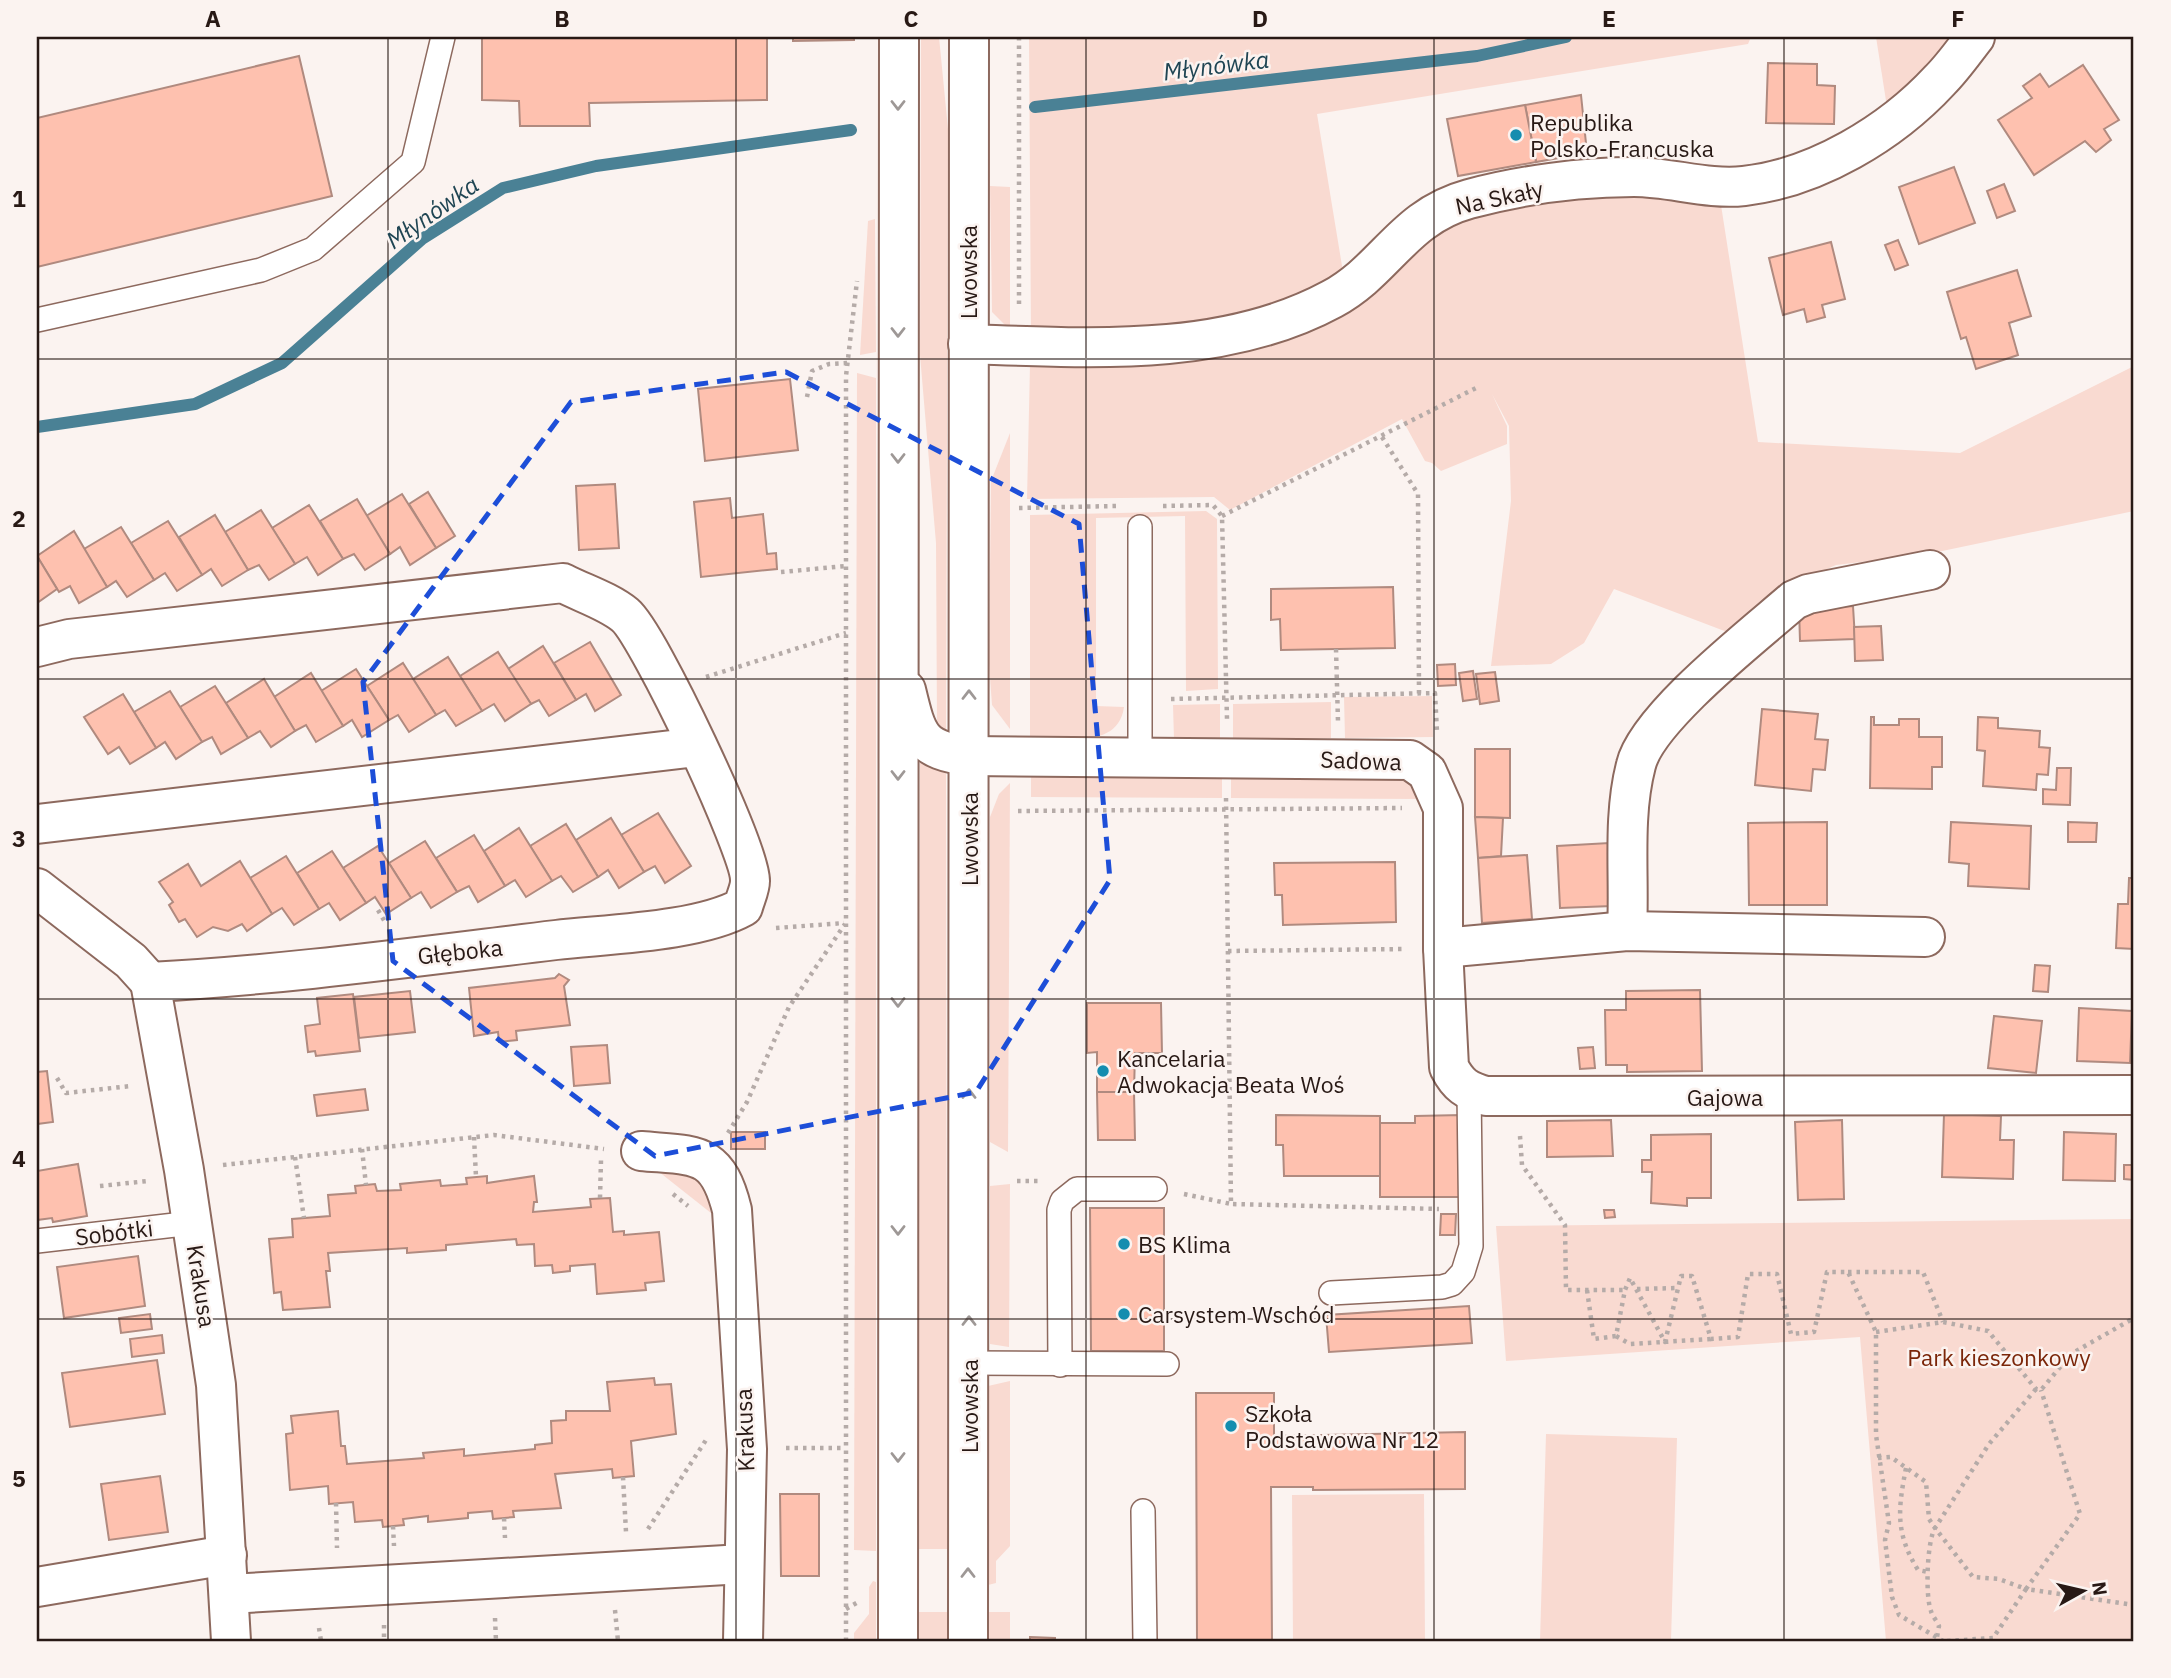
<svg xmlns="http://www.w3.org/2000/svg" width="2171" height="1678" font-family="'IBM Plex Sans',sans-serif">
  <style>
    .green { fill: #f9dad1 }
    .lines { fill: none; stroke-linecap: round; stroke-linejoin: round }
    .stream { stroke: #4a8195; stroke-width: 12 }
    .building { fill: #fec1af; stroke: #b08a7f; stroke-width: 2 }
    .service-casing { stroke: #8d695e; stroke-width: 26 }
    .minor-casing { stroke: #8d695e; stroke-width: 42 }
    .secondary-casing { stroke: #8d695e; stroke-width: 42 }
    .path { stroke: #b5aba8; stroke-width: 4.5; stroke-dasharray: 3.5 5; stroke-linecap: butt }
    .service { stroke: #fff; stroke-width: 23 }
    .minor { stroke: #fff; stroke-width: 38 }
    .secondary { stroke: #fff; stroke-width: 38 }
    .oneway { stroke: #9e9896 }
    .marked { fill: none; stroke: #1d4ed8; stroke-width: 5; stroke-dasharray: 14 9; stroke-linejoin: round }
    .grid { fill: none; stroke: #281915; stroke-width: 2; stroke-opacity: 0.55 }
    .poi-dot { fill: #158daf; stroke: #fbf3f0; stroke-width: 2.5 }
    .labels { text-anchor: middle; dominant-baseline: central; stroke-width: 5; stroke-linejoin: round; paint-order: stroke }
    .poi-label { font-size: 23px; fill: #281915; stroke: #fbf3f0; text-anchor: start }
    .street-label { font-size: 23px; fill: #281915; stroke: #fbf3f0 }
    .park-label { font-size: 23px; fill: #7b2609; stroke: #fbf3f0 }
    .water-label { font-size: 24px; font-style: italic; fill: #1f4553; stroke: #fbf3f0 }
    .neatline { fill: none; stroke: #281915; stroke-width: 2.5 }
    .grid-label { font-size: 23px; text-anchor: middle; font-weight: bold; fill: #281915 }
  </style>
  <rect width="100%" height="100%" fill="#fbf3f0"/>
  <!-- green -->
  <g class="green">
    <polygon points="921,37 939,37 948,129 946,730 943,733 937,727 936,543 920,355"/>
    <polygon points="1029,37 1751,37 1748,44 1317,114 1344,278 1228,328 1031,335"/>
    <polygon points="1876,37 1954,37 1933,64 1887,107"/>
    <polygon points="990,186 1010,187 1010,330 992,312"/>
    <polygon points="1632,192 1721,205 1758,442 1960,453 2134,366 2134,511 1928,554 1836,565 1793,584 1735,635 1614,589 1584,643 1551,664 1491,666 1511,501 1509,426 1492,394 1507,426 1507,444 1441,471 1432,463 1425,461 1402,419 1230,510 1214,497 1027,499 1030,365 1186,349 1473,214"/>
    <polygon points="875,219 876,352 860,355 868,221"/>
    <polygon points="857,373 876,378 876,1551 854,1550"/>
    <polygon points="1010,433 1010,729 992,705 989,664 991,481"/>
    <path d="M1206,511L1217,519L1218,689L1186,691L1185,516L1096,518V706L1124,707C1118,751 1061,737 1030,736V515Z"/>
    <polygon points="1432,696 1433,737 1345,738 1344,697"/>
    <polygon points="1331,702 1331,738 1233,740 1233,704"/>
    <polygon points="1220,704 1220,739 1174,740 1173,705"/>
    <polygon points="920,752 946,770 947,1549 917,1549"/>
    <polygon points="1031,771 1222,773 1222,798 1031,797"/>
    <polygon points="1231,772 1399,776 1416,788 1422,799 1231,798"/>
    <polygon points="1010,783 1008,1152 990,1142 990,817 999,794"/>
    <polygon points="644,1160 695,1176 706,1194 711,1213"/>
    <polygon points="1010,1184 1009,1347 990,1344 990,1186"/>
    <polygon points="2134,1219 2134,1641 1886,1641 1860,1337 1506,1361 1496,1226"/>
    <polygon points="1010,1381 1010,1546 996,1561 996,1583 988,1585 988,1386"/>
    <polygon points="1546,1434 1677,1438 1671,1641 1540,1641"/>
    <polygon points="1424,1494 1425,1641 1293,1641 1292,1495"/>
    <polygon points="873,1581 876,1582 876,1641 854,1641 854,1633 869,1614 869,1587"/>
    <rect x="918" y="1612" width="29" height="29"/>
    <rect x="989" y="1612" width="21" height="29"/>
  </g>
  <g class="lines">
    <!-- stream -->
    <g class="stream">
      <polyline points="1035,107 1477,56 1566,37"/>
      <polyline points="37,427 195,404 282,363 422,239 503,188 596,166 851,130"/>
    </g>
  </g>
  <!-- building -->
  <g class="building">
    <polygon points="482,37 767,37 767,100 589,103 590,126 520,126 519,101 482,100"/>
    <polygon points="793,37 854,37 854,40 793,41"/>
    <polygon points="299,56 332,196 37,267 37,118"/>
    <polygon points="1768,63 1817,64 1817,85 1835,86 1834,124 1766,123"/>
    <polygon points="2083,65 2119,120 2104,129 2111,140 2096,152 2085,141 2034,175 1998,120 2032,98 2023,86 2040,74 2049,87"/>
    <polygon points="1581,95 1587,153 1536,162 1525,105"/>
    <polygon points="1525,105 1536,162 1458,176 1447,119"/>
    <polygon points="1954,167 1975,223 1919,244 1899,187"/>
    <polygon points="2004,184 2015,211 1997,218 1987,191"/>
    <polygon points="1898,240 1908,265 1895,270 1885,245"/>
    <polygon points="1831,242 1845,299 1822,305 1825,317 1807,322 1804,309 1783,315 1769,258"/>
    <polygon points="2017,270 2031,316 2009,323 2018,355 1976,369 1966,337 1961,339 1947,292"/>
    <polygon points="790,379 798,450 705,461 698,389"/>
    <polygon points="615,484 619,548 579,550 576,486"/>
    <polygon points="428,492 455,536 436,548 409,504"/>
    <polygon points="402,494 436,548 410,565 400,547 390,554 366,516"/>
    <polygon points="730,498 732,518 763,514 767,554 776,553 777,569 701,577 694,502"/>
    <polygon points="357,499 390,554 365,570 354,554 343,559 320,521"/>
    <polygon points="309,505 343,559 318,575 307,557 295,564 272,528"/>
    <polygon points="261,510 295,564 269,580 259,565 248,570 225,532"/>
    <polygon points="215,515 248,570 222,586 211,569 202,575 179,537"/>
    <polygon points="168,521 202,575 177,591 165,573 154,580 131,543"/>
    <polygon points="121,527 154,580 127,597 116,581 107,587 84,549"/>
    <polygon points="74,531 107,587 79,603 70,586 59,592 37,556"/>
    <polygon points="37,556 57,589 37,603"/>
    <polygon points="1393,587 1395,648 1281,650 1280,619 1271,620 1271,589"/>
    <polygon points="1853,606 1855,639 1800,641 1799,608"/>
    <polygon points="1881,626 1883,660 1855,661 1854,627"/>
    <polygon points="590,642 621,695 595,711 586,694 576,700 554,663"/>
    <polygon points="543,646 576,700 549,716 539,700 531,704 508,669"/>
    <polygon points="498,652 531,704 505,721 494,704 482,711 460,676"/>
    <polygon points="448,657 482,711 456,726 445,710 436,715 413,679"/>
    <polygon points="403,663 436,715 409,732 398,715 389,720 367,686"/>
    <polygon points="1455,664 1456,685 1438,686 1437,665"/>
    <polygon points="356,669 389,720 362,737 352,720 343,726 321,691"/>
    <polygon points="1473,671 1477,699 1463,701 1459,673"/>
    <polygon points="1495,672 1499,701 1480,704 1476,674"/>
    <polygon points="311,673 343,726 316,742 306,725 295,731 274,697"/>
    <polygon points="264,679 295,731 271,747 260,731 248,738 226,703"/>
    <polygon points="215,686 248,738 221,754 212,737 202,742 180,707"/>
    <polygon points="170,691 202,742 176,759 165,742 156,748 134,712"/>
    <polygon points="123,694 156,748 130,764 119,747 108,754 84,717"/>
    <polygon points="1762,709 1818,714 1815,739 1828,740 1825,770 1813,769 1811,791 1755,785"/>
    <polygon points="1871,717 1874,717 1874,725 1899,725 1899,719 1919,719 1919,737 1942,737 1942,767 1932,767 1932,789 1870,788"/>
    <polygon points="1978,717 1998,718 1998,728 2040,731 2039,747 2050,748 2048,775 2037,774 2036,790 1983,786 1985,751 1977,750"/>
    <polygon points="1475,749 1510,749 1510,818 1475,817"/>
    <polygon points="2057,768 2071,768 2070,805 2043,804 2043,789 2056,790"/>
    <polygon points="658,813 691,866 665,883 655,866 644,872 621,835"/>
    <polygon points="1475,817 1503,818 1501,856 1478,858"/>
    <polygon points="611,818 644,872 619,888 608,870 598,877 576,840"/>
    <polygon points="1827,822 1827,905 1749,905 1748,823"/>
    <polygon points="1951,822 2031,826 2029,889 1968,886 1969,864 1949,862"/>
    <polygon points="2068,822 2097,823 2096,842 2068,842"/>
    <polygon points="566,824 598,877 573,892 561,876 552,881 530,846"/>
    <polygon points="519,828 552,881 526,897 515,880 505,886 484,851"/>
    <polygon points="474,835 505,886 478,902 469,886 457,892 436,858"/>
    <polygon points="425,841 457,892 431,908 421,892 411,898 389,863"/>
    <polygon points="1609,843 1612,906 1560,908 1557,846"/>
    <polygon points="378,846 411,898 386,914 375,897 366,903 343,868"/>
    <polygon points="332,851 366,903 340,920 329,903 319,909 297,873"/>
    <polygon points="1527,855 1532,919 1482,923 1478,858"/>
    <polygon points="286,856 319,909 294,925 282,908 272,914 250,878"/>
    <polygon points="240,861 272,914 247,931 242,924 228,931 213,927 197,937 185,919 179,922 169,905 173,902 159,882 188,864 201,886"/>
    <polygon points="1395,862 1396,922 1283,925 1282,895 1275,895 1274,863"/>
    <polygon points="2129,878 2134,878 2134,949 2116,948 2118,904 2128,904"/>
    <polygon points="2035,965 2050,966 2048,992 2033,991"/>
    <polygon points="559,974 569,980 564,986 570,1025 516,1031 517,1040 499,1042 498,1032 474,1036 469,988 555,978"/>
    <polygon points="1700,990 1702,1071 1627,1072 1627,1065 1606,1065 1605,1010 1626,1010 1626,991"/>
    <polygon points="410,991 415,1032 359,1038 354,997"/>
    <polygon points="353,994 360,1051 316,1056 315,1051 308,1052 305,1026 320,1024 317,998"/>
    <polygon points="1087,1003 1161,1003 1162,1053 1135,1053 1134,1092 1097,1092 1097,1052 1087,1053"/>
    <polygon points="2079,1008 2132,1011 2130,1063 2077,1061"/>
    <polygon points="1994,1016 2042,1021 2036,1073 1988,1068"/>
    <polygon points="607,1045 610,1083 574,1086 571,1047"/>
    <polygon points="1593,1047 1595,1068 1580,1069 1578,1048"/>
    <polygon points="47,1071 53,1122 37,1124 37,1072"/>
    <polygon points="365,1089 368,1110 317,1116 314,1095"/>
    <polygon points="1097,1092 1134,1092 1135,1140 1098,1140"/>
    <polygon points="1944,1114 2001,1116 2000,1140 2014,1140 2013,1179 1942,1177"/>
    <polygon points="1276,1115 1380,1116 1380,1176 1284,1176 1283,1145 1276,1145"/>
    <polygon points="1462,1115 1462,1197 1380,1197 1380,1123 1415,1123 1415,1116"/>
    <polygon points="1611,1120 1613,1156 1547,1157 1547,1121"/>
    <polygon points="1842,1120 1844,1199 1798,1200 1795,1122"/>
    <rect x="731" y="1132" width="34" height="17"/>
    <polygon points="2064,1132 2116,1134 2115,1181 2063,1180"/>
    <polygon points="1711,1134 1711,1198 1687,1198 1687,1206 1651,1203 1652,1172 1642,1172 1642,1160 1651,1160 1651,1135"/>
    <polygon points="78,1164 87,1216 53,1222 52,1218 37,1220 37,1171"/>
    <polygon points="2124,1165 2134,1165 2134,1180 2124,1179"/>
    <polygon points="487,1176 487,1183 534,1176 537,1202 534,1202 533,1212 591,1207 590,1199 610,1198 613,1232 624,1231 624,1235 659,1232 664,1281 645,1283 646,1290 597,1294 595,1264 570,1266 570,1271 553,1273 552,1265 535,1266 534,1244 517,1245 516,1239 446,1245 446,1250 407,1253 407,1248 328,1253 330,1271 326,1271 330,1307 283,1310 281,1292 274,1293 269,1239 293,1237 292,1219 330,1216 328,1195 356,1193 355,1186 375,1184 377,1191 401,1190 400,1184 440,1180 441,1186 467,1184 466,1178"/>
    <polygon points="1090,1208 1164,1208 1164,1351 1091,1351"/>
    <polygon points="1604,1210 1614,1210 1615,1217 1605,1218"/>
    <polygon points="1441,1214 1456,1214 1455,1235 1440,1235"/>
    <polygon points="138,1256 145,1306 64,1318 57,1267"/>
    <polygon points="1469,1306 1472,1343 1329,1352 1326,1315"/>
    <polygon points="150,1314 152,1329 121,1333 119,1318"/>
    <polygon points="162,1335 164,1353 132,1357 130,1339"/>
    <polygon points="157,1360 165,1414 70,1427 62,1373"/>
    <polygon points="654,1378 655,1385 671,1384 676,1434 631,1441 634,1476 613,1478 612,1469 555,1474 561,1508 513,1511 514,1517 493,1519 492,1511 468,1513 468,1518 428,1522 428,1516 403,1519 404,1525 383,1527 382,1520 355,1522 353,1502 329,1504 328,1486 290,1490 286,1434 293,1433 291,1416 338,1411 341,1446 345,1446 347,1464 424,1458 423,1453 464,1449 464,1456 535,1449 535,1445 552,1443 551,1421 566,1420 566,1411 610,1411 607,1382"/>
    <polygon points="1196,1393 1274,1393 1274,1436 1465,1432 1465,1489 1313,1490 1313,1487 1271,1487 1272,1641 1197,1641"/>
    <polygon points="160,1476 168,1532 109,1540 101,1484"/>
    <polygon points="780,1494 819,1494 819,1576 781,1576"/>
    <polygon points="1030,1637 1055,1638 1055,1641 1030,1641"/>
  </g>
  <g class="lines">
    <defs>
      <g id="service">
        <polyline points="37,320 261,270 313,249 413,162 443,37"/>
        <polyline points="1140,527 1140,757"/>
        <polyline points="37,1241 192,1223"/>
        <polyline points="1331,1293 1442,1287 1452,1284 1463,1272 1471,1246 1469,1091"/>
        <polyline points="969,1363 1167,1364"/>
        <polyline points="1060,1365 1059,1210 1062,1201 1077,1189 1155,1189"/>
        <polyline points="1143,1511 1145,1641"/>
      </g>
      <g id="minor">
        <path d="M968,344C1088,348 1223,358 1332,299C1386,270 1403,217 1469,199C1521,185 1581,177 1634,177C1671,177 1707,190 1744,186C1816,178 1891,133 1940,80C1953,67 1964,51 1975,37"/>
        <path d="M37,647L69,639L563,583C582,593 608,601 625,615C649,635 751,851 750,881C750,889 745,899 743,907C698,932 609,934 556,940C421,956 286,975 150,982"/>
        <polyline points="969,756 1410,760 1427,772 1443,808 1443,948 1627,931 1925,937"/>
        <polyline points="37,824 697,747"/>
        <polyline points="37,888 131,961 150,982"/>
        <path d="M1627,931C1630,878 1622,818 1636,765C1647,718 1755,634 1794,600L1808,594L1930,570"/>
        <path d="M1443,948L1449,1067C1458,1085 1467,1091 1486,1096L2134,1095"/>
        <polyline points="150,982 184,1170 216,1385 231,1641"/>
        <path d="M641,1151C696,1156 717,1150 732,1210L747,1449L743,1641"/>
        <polyline points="37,1587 227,1555"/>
        <polyline points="229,1594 743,1564"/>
      </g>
      <g id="secondary">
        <path d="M906,690C917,736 920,750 969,756"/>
        <polyline points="898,1641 899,37"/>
        <polyline points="968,1641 969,37"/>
      </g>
    </defs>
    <!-- service casing -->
    <use href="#service" class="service-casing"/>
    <!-- minor casing -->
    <use href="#minor" class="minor-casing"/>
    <!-- secondary casing -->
    <use href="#secondary" class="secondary-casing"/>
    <!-- path -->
    <g class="path">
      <polyline points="1019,37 1019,306"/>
      <polyline points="807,397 812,371 829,364 847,363"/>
      <polyline points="1382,437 1418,494 1419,694"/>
      <polyline points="1163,506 1213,505 1222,516 1227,719"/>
      <polyline points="1019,508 1116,506"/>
      <polyline points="1222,516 1478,387"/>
      <polyline points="781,572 846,566"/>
      <polyline points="1336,649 1338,722"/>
      <polyline points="706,677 846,633"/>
      <polyline points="1171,699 1435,693 1437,732"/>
      <polyline points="1226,798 1231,1204 1439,1209"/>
      <polyline points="1018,811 1402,808"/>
      <polyline points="378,910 385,922"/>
      <polyline points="776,928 844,923"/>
      <polyline points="1228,951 1404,949"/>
      <polyline points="57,1078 66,1093 131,1086"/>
      <polyline points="728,1133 747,1102 789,1007 845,924"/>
      <polyline points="1520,1136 1522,1165 1565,1225 1566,1290 1625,1290"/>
      <polyline points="474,1137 476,1177"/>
      <polyline points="362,1149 366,1185"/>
      <polyline points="295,1157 304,1218"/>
      <polyline points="223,1165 494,1135 604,1149"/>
      <polyline points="1017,1181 1039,1181"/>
      <polyline points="100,1186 148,1181"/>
      <polyline points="673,1194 688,1206"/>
      <polyline points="1184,1194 1231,1204"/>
      <polyline points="600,1198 601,1160"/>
      <polyline points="1848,1272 1923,1272 1943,1322"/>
      <polyline points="1637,1289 1678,1288"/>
      <polyline points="1587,1290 1594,1339 1616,1336 1625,1290 1630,1278 1665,1342 1681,1276 1692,1276 1711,1339 1738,1337 1748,1274 1777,1274 1791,1334 1814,1332 1827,1272 1848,1272 1876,1332 1876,1435 1889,1523 1885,1540 1892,1597 1899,1615 1943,1641"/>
      <polyline points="1876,1332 1943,1322 1988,1331 2036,1389 2041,1390 2071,1354 2134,1318"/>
      <polyline points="1616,1336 1630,1344 1711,1339"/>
      <polyline points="2036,1389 1989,1444 1935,1528 1973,1577 1999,1579 2026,1589 2080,1514 2041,1390"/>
      <polyline points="786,1448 845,1448"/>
      <path d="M1878,1458L1891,1457L1926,1482L1929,1519L1935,1528C1927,1541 1925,1596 1931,1611C1932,1616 1937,1621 1939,1626L1937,1637"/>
      <path d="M1906,1468C1898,1509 1895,1533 1918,1570L1928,1572"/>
      <polyline points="623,1477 626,1532"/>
      <polyline points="336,1503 337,1548"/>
      <polyline points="504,1518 505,1538"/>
      <polyline points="393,1526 394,1546"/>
      <polyline points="648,1529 706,1440"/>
      <polyline points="846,1609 860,1601"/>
      <polyline points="615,1610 618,1641"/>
      <polyline points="495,1618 496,1641"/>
      <polyline points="384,1625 384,1641"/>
      <polyline points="319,1628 321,1641"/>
      <polyline points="846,1641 846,376 857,281"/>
      <polyline points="1947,1641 1993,1638 2026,1589 2134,1605"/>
    </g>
    <!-- service -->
    <use href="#service" class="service"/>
    <!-- minor -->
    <use href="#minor" class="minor"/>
    <!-- secondary -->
    <use href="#secondary" class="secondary"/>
  </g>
  <!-- one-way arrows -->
  <defs><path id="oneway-chevron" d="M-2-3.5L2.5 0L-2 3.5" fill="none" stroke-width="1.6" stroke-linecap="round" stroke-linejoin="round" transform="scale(1.75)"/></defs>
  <g class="oneway">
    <use href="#oneway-chevron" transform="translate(898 105) rotate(90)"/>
    <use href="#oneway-chevron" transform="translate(898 332) rotate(90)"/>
    <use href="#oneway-chevron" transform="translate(898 458) rotate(90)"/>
    <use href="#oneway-chevron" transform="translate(969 695) rotate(-90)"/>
    <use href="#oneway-chevron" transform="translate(898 775) rotate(90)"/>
    <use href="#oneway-chevron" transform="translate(898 1002) rotate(90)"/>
    <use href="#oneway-chevron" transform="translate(969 1094) rotate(-90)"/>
    <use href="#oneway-chevron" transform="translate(898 1230) rotate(90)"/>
    <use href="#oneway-chevron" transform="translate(969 1321) rotate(-90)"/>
    <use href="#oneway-chevron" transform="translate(898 1457) rotate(90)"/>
    <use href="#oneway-chevron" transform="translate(968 1573) rotate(-90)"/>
  </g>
  <!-- marked area -->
  <path class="marked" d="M786,372L1079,524L1110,880L976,1092L655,1156L393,961L363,682L571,402Z"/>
  <!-- grid -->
  <path class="grid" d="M388,37V1641M736,37V1641M1086,37V1641M1434,37V1641M1784,37V1641M37,359H2134M37,679H2134M37,999H2134M37,1319H2134"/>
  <!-- markers -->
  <g class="poi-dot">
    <circle cx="1516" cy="135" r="7"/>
    <circle cx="1103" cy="1071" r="7"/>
    <circle cx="1124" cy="1244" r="7"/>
    <circle cx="1124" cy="1314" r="7"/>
    <circle cx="1231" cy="1426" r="7"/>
  </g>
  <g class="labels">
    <!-- poi labels -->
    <g class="poi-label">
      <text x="1530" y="122">Republika<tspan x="1530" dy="26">Polsko-Francuska</tspan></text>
      <text x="1117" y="1058">Kancelaria<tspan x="1117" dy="26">Adwokacja Beata Woś</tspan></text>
      <text x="1138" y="1244">BS Klima</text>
      <text x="1138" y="1314">Carsystem Wschód</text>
      <text x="1245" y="1413">Szkoła<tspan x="1245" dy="26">Podstawowa Nr 12</tspan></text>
    </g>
    <!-- street labels -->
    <g class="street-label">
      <text transform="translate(1499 197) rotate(-12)">Na Skały</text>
      <text transform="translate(968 272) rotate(-90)">Lwowska</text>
      <text transform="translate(1361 760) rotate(2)">Sadowa</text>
      <text transform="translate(969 839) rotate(-90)">Lwowska</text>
      <text transform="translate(460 951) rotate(-6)">Głęboka</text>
      <text x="1725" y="1097">Gajowa</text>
      <text transform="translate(114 1232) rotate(-7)">Sobótki</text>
      <text transform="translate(202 1286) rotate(81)">Krakusa</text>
      <text transform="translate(969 1406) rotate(-90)">Lwowska</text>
      <text transform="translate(744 1430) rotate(-92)">Krakusa</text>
    </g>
    <!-- park labels -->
    <g class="park-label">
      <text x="1999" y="1357">Park kieszonkowy</text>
    </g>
    <!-- water labels -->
    <g class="water-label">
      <text transform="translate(1216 65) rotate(-7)">Młynówka</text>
      <text transform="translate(432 212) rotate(-35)">Młynówka</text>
    </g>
  </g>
  <!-- border -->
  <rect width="2171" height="1678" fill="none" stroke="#fbf3f0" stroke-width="77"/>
  <!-- north arrow -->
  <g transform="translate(2083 1591) rotate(82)" stroke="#fbf3f0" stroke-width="5" paint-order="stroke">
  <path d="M0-5L12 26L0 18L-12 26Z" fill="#281915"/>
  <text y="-10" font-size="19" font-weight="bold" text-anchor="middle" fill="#281915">N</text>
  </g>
  <rect x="38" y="38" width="2094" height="1602" class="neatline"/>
  <g class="grid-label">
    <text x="213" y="27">A</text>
    <text x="562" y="27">B</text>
    <text x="911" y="27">C</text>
    <text x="1260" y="27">D</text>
    <text x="1609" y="27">E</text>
    <text x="1958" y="27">F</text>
    <text x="19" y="207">1</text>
    <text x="19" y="527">2</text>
    <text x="19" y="847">3</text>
    <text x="19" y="1167">4</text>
    <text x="19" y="1487">5</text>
  </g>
</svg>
